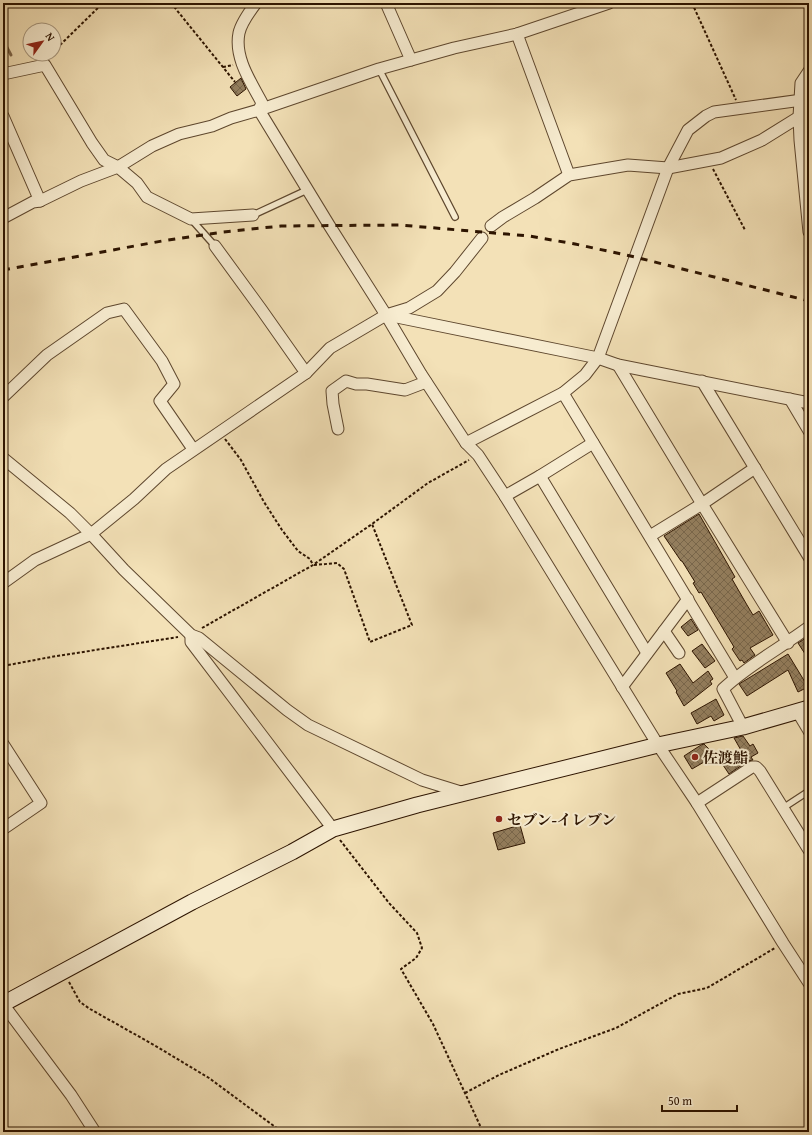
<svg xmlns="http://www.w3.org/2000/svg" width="812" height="1135" font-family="'Gentium Book Plus','Noto Serif JP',serif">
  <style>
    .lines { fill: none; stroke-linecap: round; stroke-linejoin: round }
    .stream { stroke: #7c6549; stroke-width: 3 }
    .building { fill: url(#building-cross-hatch); stroke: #2d1400 }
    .lane-casing { stroke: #5e472e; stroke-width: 8 }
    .street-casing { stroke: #5e472e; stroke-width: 13 }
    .secondary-casing { stroke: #2d1400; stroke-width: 17 }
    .path { stroke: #2d1400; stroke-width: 2; stroke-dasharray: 3 2; stroke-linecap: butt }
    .lane { stroke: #f7ecd0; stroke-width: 5.5 }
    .street { stroke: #f7ecd0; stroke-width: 11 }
    .secondary { stroke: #f7ecd0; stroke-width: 15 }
    .rail { stroke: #2d1400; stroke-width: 3; stroke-dasharray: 7 7; stroke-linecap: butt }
    .poi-dot { fill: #8f2418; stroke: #f7ecd0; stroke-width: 1.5 }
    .labels { text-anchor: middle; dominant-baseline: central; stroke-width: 4; stroke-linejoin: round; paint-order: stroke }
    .poi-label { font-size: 15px; font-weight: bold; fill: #2d1400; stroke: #f7ecd0; text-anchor: start }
  </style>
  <defs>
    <pattern id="building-cross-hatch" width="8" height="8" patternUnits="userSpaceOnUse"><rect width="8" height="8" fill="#947f5f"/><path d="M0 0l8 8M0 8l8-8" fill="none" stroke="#79674c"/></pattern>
  </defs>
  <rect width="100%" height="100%" fill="#f3e1b7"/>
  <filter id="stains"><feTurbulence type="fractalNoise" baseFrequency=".005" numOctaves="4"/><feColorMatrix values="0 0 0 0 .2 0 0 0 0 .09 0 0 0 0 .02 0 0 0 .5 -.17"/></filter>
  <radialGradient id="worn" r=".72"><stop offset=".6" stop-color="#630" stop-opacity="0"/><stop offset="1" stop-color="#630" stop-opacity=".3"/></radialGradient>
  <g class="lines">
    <!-- stream -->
    <polyline class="stream" points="3,40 11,55"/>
  </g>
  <!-- building -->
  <g class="building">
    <polygon points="241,78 246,89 237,96 230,87"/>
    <polygon points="699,514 735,577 732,579 747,605 753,615 759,611 773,635 750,648 755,655 744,663 742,660 740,661 732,649 734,647 701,592 699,593 693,583 695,582 682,561 681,561 664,536"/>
    <polygon points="691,619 698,630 688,636 681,627"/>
    <polygon points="809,636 809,660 798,643"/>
    <polygon points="702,644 715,661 705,668 692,651"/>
    <polygon points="788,654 808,687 798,692 788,670 747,696 739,684"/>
    <polygon points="680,664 693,683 708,671 713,679 710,681 712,684 684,706 676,692 677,691 666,673"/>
    <polygon points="716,699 724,715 714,721 711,716 697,724 691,713"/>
    <polygon points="743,736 750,746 753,744 758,753 751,757 753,760 748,761 729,774 721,762 742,752 734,738"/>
    <polygon points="704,744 709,749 707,751 711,758 692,769 684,756 701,745"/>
    <polygon points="520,825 525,843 498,850 493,833"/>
  </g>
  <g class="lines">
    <defs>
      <g id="lane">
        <polyline points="379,69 455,217"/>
        <polyline points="253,215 307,190"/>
        <polyline points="191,219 215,246"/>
        <polyline points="783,808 809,791"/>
      </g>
      <g id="street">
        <path d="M256,3C250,11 241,24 239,33C234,58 251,82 262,103L259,110"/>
        <polyline points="386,3 411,60"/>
        <polyline points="517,34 569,175"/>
        <polyline points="809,71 801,83 799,117 800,140 809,232"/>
        <polyline points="3,74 45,65 92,143 104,160 118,167 137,183 147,197 191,219 253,215"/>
        <polyline points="259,110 329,225 386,315 421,374 466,443 478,455 505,496 658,745 697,803 783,943 809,983"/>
        <polyline points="3,116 40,201"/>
        <polyline points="3,218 33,202 40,201 81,181 118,167 152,146 179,134 212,126 231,118 259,110 379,69 454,48 517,34 609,3"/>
        <polyline points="491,226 503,217 535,198 569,175 628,165 668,168 721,158 762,140 799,117"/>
        <polyline points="215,246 261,309 306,373"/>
        <polyline points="387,315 598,358 618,365 809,403"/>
        <polyline points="618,365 702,504 788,643"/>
        <polyline points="702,381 809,557"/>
        <polyline points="563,393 735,678"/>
        <polyline points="3,397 47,355 107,313 124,309 162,361 174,384 160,401 193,449"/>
        <polyline points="790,399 809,431"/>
        <polyline points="338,429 333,404 332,391 346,381 356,384 367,384 405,390 426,382"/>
        <polyline points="466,443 563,393 585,375 598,358 668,168 688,130 706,116 714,112 809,99"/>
        <polyline points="3,458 70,513 91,534 124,570 191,635 199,638 287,710 308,725 422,780 464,793"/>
        <polyline points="540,476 647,653"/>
        <polyline points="505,496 540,476 593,443"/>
        <polyline points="650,536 702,504 755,468"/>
        <polyline points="3,583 35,560 91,534 134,499 166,469 306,373 330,348 386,315 409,308 437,291 455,272 482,238"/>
        <polyline points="664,631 679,653"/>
        <polyline points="191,635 191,642 333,829"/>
        <polyline points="622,687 688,599"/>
        <polyline points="797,711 809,731"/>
        <path d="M743,727L723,689C748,665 781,648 809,627"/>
        <polyline points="3,744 41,803 3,829"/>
        <polyline points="697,803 752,767 756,767 760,771 809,850"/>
        <polyline points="3,1004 71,1095 95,1132"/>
      </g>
      <polyline id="secondary" points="3,1004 192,902 292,852 333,829 417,805 658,745 743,727 809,708"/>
    </defs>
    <!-- lane casing -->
    <use href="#lane" class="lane-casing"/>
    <!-- street casing -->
    <use href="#street" class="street-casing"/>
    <!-- secondary casing -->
    <use href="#secondary" class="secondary-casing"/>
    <!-- path -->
    <g class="path">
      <polyline points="171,3 235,82"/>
      <polyline points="692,3 736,100"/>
      <polyline points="54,53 59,46 103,3"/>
      <polyline points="223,67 233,65"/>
      <polyline points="713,169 745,230"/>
      <polyline points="225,439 241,460 264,502 282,530 298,551 310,559 313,565"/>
      <polyline points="314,565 337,563 344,569 370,642 412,625 372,524"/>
      <polyline points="202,628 313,565 372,524 428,483 469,460"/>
      <polyline points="3,666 51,657 178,637"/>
      <polyline points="340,840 389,903 417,933 422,948 416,958 401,969 433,1024 483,1132"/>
      <polyline points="69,982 80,1002 90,1009 154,1045 209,1078 282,1132"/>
      <polyline points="465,1093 499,1075 559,1049 616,1028 678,994 707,988 775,948"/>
    </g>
    <!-- lane -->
    <use href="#lane" class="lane"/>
    <!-- street -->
    <use href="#street" class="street"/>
    <!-- secondary -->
    <use href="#secondary" class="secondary"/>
    <!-- rail -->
    <polyline class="rail" points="3,270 162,241 223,232 281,226 400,225 529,236 575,244 635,257 809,301"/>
  </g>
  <!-- markers -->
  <g class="poi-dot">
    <circle cx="695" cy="757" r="4"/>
    <circle cx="499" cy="819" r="4"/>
  </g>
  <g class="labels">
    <!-- poi labels -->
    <g class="poi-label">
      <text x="703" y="757">佐渡鮨</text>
      <text x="507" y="819">セブン-イレブン</text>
    </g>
  </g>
  <!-- margin -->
  <rect width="812" height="1135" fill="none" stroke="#f3e1b7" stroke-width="16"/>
  <rect x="4" y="4" width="804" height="1127" fill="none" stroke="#2d1400" stroke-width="2"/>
  <rect x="8" y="8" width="796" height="1119" fill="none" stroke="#2d1400"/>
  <!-- north arrow -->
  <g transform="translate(42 42) rotate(57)"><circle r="19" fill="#f7ecd0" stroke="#a6967d"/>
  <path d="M0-3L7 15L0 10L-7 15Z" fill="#8f2418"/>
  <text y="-6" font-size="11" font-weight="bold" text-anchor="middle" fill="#2d1400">N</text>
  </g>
  <!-- scale -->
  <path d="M662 1105v6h75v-6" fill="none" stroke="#2d1400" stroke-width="2"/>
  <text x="668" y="1105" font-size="12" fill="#2d1400" stroke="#f7ecd0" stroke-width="3" paint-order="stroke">50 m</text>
  <rect width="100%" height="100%" filter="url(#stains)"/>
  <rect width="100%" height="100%" fill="url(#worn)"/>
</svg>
